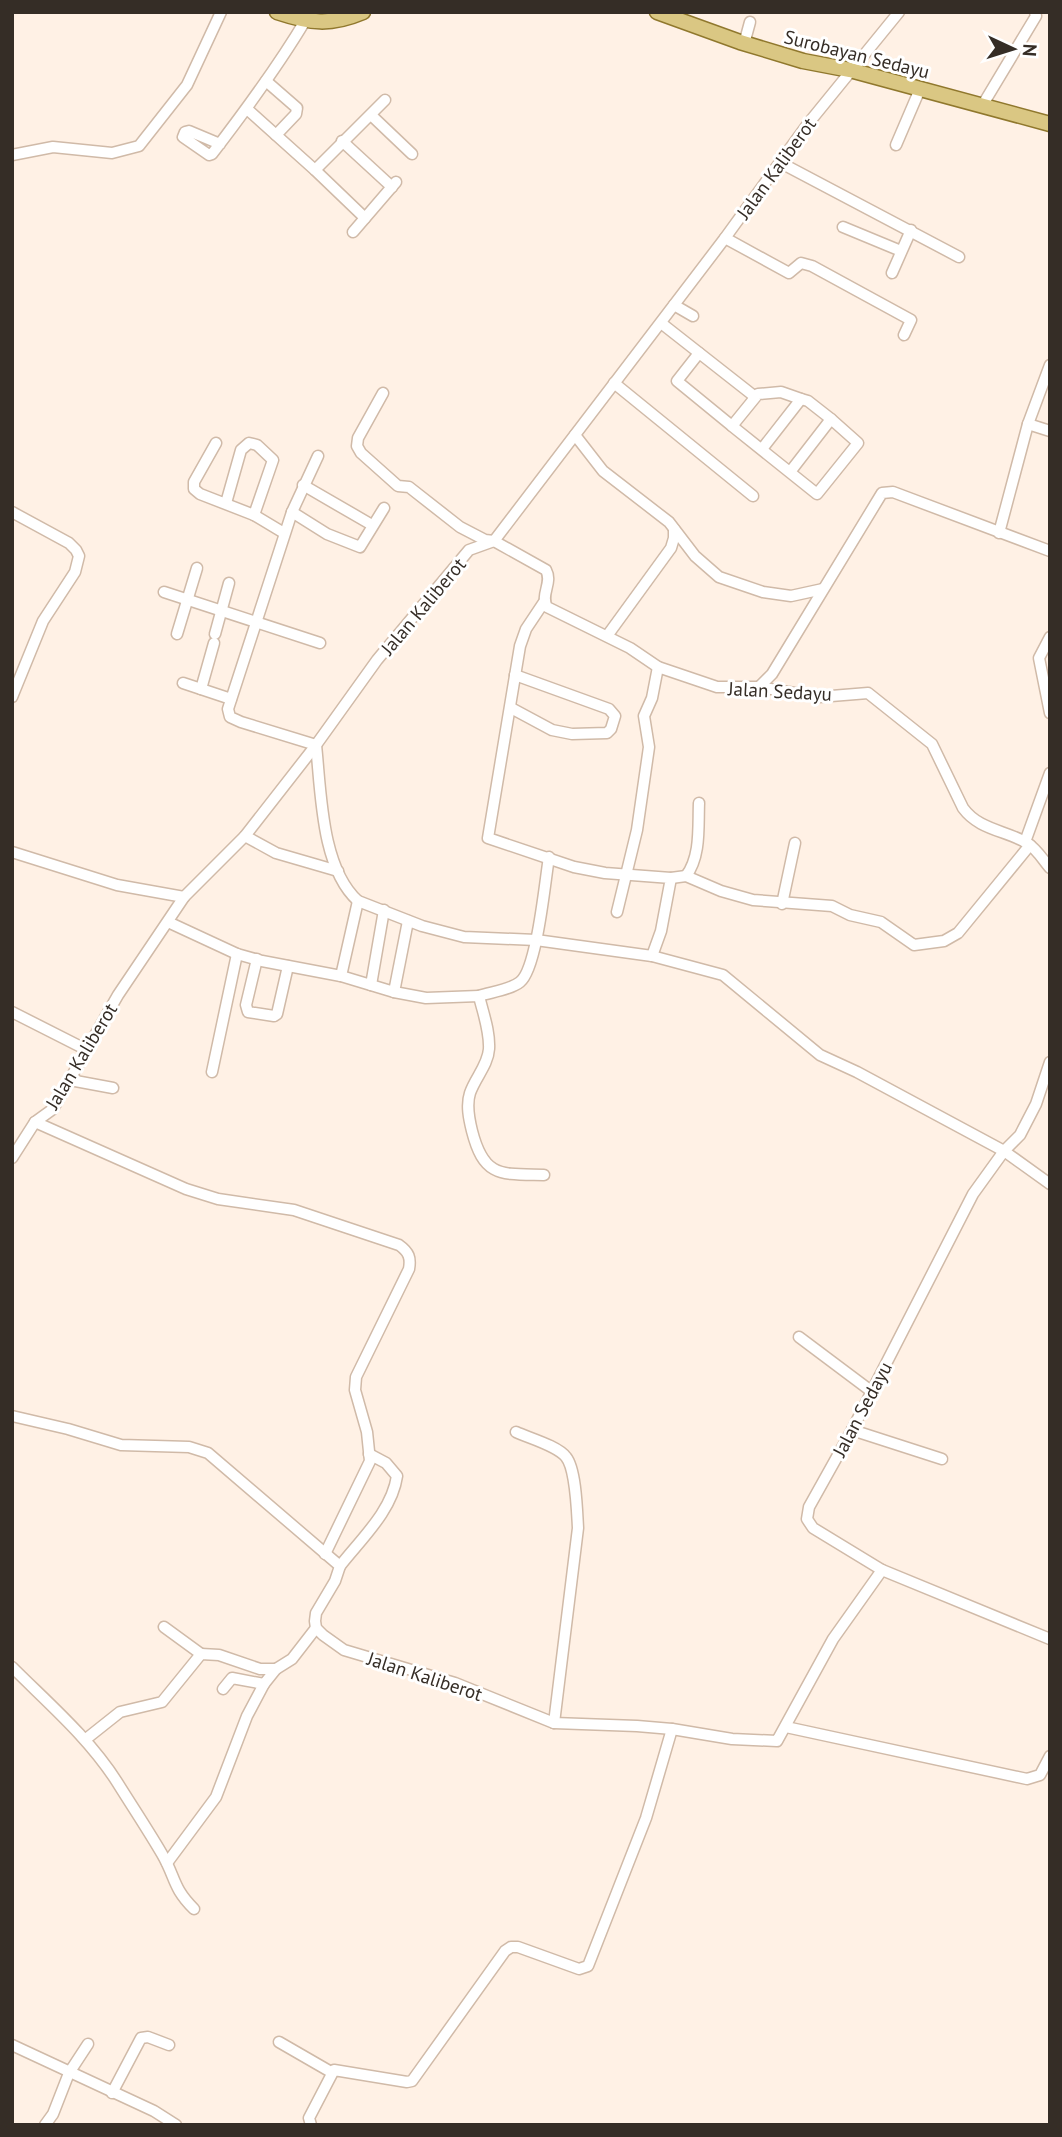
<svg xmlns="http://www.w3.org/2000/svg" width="1062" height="2137" font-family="'PT Sans',sans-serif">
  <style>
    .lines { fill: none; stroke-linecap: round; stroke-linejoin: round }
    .minor-casing { stroke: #d0baa8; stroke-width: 13 }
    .major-casing { stroke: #90782d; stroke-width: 17 }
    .minor { stroke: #fff; stroke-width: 10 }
    .major { stroke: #dac783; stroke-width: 14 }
    .labels { text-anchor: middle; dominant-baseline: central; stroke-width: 6; stroke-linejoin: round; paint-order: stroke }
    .street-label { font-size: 19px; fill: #352d26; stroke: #fff }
  </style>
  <rect width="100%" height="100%" fill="#fff1e5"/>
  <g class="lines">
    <defs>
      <g id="minor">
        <polyline points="744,44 750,22"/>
        <polyline points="266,81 297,108 296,114 276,135"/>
        <polyline points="982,106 1036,16 1035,12"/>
        <polyline points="247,109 315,170 365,218"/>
        <polyline points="371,115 412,154"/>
        <polyline points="342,141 392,187"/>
        <path d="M220,144L189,131L185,132L183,137L209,155L212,154C245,111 277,68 305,21"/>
        <polyline points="896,145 920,89"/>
        <polyline points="12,155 53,147 112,153 139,146 187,85 221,12"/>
        <polyline points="781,163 959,257"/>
        <polyline points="315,170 385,100"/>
        <polyline points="843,227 901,251"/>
        <polyline points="353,232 396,182"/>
        <polyline points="725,238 789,273 801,263 812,266 911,320 904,335"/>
        <polyline points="892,273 911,230"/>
        <polyline points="674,305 693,316"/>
        <polyline points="661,323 754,396"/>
        <polyline points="699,353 677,381 732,426 758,394 781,392 801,399 762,449"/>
        <polyline points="614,383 753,496"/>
        <path d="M383,393L358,438L357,446L361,453L398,486L409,487L460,527L485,540L494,541L546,570C553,583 540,594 547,607L630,648L658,667L717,687H759L819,697L868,693L932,744L963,808C979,830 1005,830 1027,843C1037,849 1043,860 1050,868"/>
        <polyline points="801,399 808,401 831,419"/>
        <polyline points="1028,424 1050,431"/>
        <polyline points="732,426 817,494 858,443 831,419 790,472"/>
        <polyline points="575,435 603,471 669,522 695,556 719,577 763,592 791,596 823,589"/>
        <polyline points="216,443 194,482 194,489 200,494 254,515 284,533"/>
        <path d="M318,456L292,512L228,709L230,717L241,722L316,745C321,791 321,868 358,901L422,926L464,937L536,940L652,956L723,975L820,1055L857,1072L1004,1151L1050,1184"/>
        <polyline points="303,485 372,525"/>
        <polyline points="226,503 241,450 249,443 257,445 273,460 254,515"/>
        <polyline points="12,512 69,543 76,550 79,556 75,572 43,621 12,697"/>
        <polyline points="292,512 327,534 360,547 384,508"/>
        <polyline points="999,533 1028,424 1050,365"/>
        <polyline points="164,592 320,643"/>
        <polyline points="544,602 526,629 520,646 488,838 574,867 605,873 671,878 661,931 652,956"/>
        <polyline points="177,634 197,568"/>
        <polyline points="215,634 229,583"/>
        <polyline points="607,636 671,548 674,538 674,529"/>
        <polyline points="1050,637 1039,658 1050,713"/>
        <polyline points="183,683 231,699"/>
        <polyline points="759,687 772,674 882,493 893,492 1050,551"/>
        <polyline points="201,689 214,643"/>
        <polyline points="511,708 552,730 572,734 607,733 611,729 615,716 609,709 515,675"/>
        <polyline points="245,836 276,853 338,871"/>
        <polyline points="1025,842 1050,773"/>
        <polyline points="12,852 117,885 184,897"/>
        <path d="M686,876C701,856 698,827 699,803"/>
        <polyline points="671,878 686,876 721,891 753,900 832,906 850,915 881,922 914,945 944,941 958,933 1030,845"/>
        <polyline points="782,904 795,843"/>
        <polyline points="617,912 637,830 649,747 644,716 652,698 658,667"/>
        <path d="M168,922L237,954L262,961L341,976L394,992L426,998L479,996C483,1013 490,1031 489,1049C488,1065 475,1078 470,1093C466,1105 469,1119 472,1131C484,1178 501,1174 544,1175"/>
        <polyline points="257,959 246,1005 248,1012 274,1016 277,1014 288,966"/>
        <polyline points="341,976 358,901"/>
        <polyline points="371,985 384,910"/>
        <polyline points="394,992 408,921"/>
        <path d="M479,996C491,992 510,990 520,982C537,969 545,881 549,857"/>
        <polyline points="12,1012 87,1050"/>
        <polyline points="1050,1062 1036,1104 1020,1135 1004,1151 973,1194 852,1430 809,1507 807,1519 813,1528 882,1570 1050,1639"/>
        <polyline points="212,1072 237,954"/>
        <polyline points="70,1080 113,1088"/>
        <path d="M35,1122L186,1189L218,1199L294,1210L399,1245C409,1252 411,1258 409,1269L356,1377L355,1390L367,1432L370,1461L325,1554"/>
        <polyline points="12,1158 35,1122 53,1109 118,995 184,897 245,836 316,745 377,660 469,550 494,541 725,238 807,125 899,12"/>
        <polyline points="799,1337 871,1391"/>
        <polyline points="12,1416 68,1429 121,1445 189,1447 208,1453 340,1566 335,1581 316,1613 315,1621 316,1628 323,1635 344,1650 455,1683 554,1723 637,1726 672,1729 732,1739 777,1741 833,1639 882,1570"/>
        <polyline points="852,1430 942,1459"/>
        <path d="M516,1432C529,1438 558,1446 566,1457C576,1469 577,1511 578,1528L554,1723"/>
        <path d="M340,1566C361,1539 392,1511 397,1476L386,1463L369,1454"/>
        <polyline points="164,1627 201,1654"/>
        <path d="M12,1667C49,1704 89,1738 117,1782C132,1806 148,1830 162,1854C176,1878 172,1887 194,1909"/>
        <polyline points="223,1689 232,1678 264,1684"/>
        <polyline points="786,1727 1027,1779 1040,1775 1050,1756"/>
        <polyline points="86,1739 120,1712 162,1702 201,1654 219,1655 260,1669 276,1669"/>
        <polyline points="167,1863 216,1797 247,1716 264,1684 276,1669 292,1659 316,1628"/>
        <polyline points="279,2042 331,2072"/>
        <polyline points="12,2045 154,2111 176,2125"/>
        <polyline points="112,2093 141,2038 148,2037 169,2045"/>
        <polyline points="45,2125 53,2114 69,2073 88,2044"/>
        <polyline points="311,2125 309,2118 334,2070 407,2082 412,2081 505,1951 511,1947 518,1947 579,1969 588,1966 646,1818 672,1729"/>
      </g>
      <g id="major">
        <path d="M277,12C310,23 330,26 363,12"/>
        <polyline points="657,12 740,42 803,61 850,70 1050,124"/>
      </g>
    </defs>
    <!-- minor casing -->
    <use href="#minor" class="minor-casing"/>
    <!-- major casing -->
    <use href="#major" class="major-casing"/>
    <!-- minor -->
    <use href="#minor" class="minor"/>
    <!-- major -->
    <use href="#major" class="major"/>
  </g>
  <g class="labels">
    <!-- street labels -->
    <g class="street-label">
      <text transform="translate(857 54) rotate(14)">Surobayan Sedayu</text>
      <text transform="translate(776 168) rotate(-54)">Jalan Kaliberot</text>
      <text transform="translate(423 606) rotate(-50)">Jalan Kaliberot</text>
      <text transform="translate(780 691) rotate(3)">Jalan Sedayu</text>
      <text transform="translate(81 1056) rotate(-59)">Jalan Kaliberot</text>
      <text transform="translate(862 1409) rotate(-62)">Jalan Sedayu</text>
      <text transform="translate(425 1676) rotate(18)">Jalan Kaliberot</text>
    </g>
  </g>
  <!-- border -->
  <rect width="1062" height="2137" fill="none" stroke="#352d26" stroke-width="28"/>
  <!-- north arrow -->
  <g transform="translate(1013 49) rotate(94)" stroke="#ffffff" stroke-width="5" paint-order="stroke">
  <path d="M0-5L12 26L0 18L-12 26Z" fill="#352d26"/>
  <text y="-10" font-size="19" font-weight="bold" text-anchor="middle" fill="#352d26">N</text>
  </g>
</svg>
